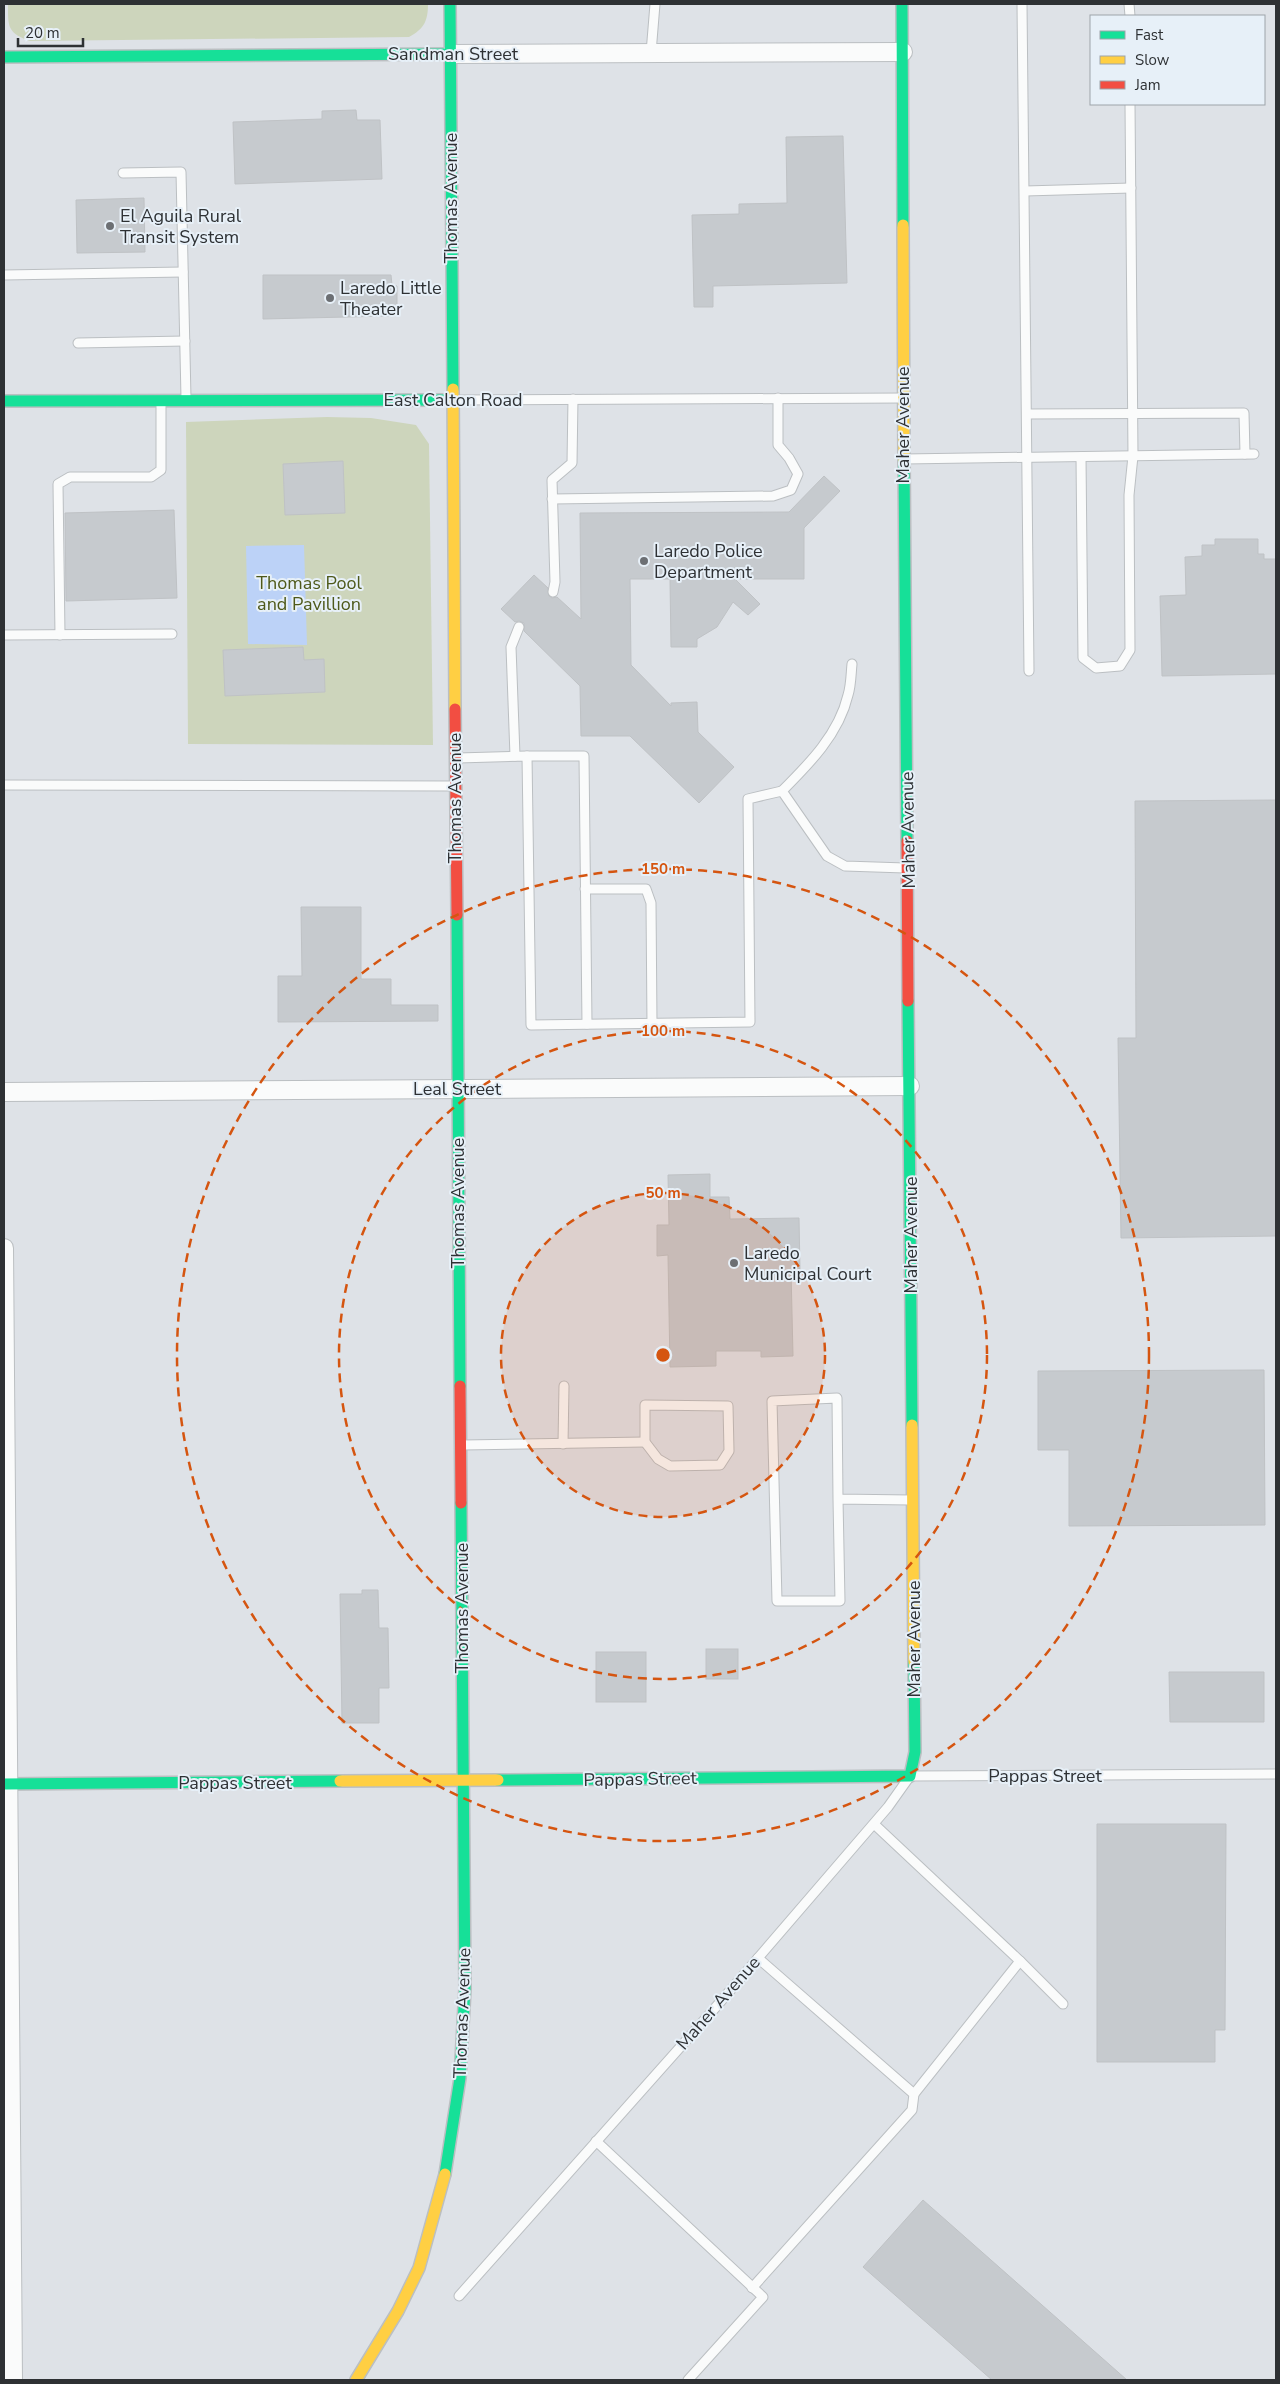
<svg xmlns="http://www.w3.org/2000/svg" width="1280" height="2384" font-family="'Nunito Sans',sans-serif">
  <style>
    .green { fill: #cdd5bc }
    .water { fill: #bcd2f7 }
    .building { fill: #c6cace; stroke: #bfc2c5 }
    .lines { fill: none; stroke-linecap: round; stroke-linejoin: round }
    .lane-casing { stroke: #bbbfc2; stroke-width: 11 }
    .street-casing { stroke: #bbbfc2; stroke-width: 20 }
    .fast-casing { stroke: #bbbfc2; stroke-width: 14 }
    .slow-casing { stroke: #bbbfc2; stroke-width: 14 }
    .jam-casing { stroke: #bbbfc2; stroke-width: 14 }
    .lane { stroke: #fafbfb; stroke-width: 9 }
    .street { stroke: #fafbfb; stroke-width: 18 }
    .fast { stroke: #16e098; stroke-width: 11 }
    .slow { stroke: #ffcf43; stroke-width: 11 }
    .jam { stroke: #f24e42; stroke-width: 11 }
    .ring { fill: none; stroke: #d55510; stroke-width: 2.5; stroke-dasharray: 9 6 }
    .poi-dot { fill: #6c6f73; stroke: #e7f0f8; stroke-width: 2 }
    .labels { text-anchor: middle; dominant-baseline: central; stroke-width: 4; stroke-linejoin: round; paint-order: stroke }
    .street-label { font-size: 18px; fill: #2e3134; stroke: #e7f0f8 }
    .poi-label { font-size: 18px; fill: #2e3134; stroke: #e7f0f8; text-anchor: start }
    .park-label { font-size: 18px; fill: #4e591a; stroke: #e7f0f8 }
    .centre { fill: #d55510; stroke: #e7f0f8; stroke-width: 2.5 }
    .ring-label { font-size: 15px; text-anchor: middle; font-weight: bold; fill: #d55510; stroke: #e7f0f8; stroke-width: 4; stroke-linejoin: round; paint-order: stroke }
  </style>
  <rect width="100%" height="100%" fill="#dee2e7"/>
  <!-- green -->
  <g class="green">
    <path d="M8,4H428C428,21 424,29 409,37L30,41C7,33 8,26 8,4Z"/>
    <polygon points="327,417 371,418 416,425 429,444 433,745 188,744 186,422"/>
  </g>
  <!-- water -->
  <polygon class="water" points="304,545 307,645 248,644 246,546"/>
  <!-- building -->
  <g class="building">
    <polygon points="356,110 357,120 380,120 382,179 235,184 233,122 322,119 322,111"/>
    <polygon points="843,136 847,283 713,286 713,307 694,307 692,215 739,214 739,204 787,203 786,137"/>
    <polygon points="144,198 145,252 77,253 76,200"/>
    <polygon points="263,275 391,275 392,285 397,286 397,309 389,310 389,316 263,319"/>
    <polygon points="343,461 345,513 285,515 283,464"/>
    <polygon points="824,476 840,491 804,528 804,579 735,579 760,604 748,615 733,602 717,627 697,639 697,647 671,647 670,579 630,579 631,665 671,706 671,703 697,702 698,732 734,767 699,803 630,736 581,736 580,686 524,631 524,623 519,621 515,622 501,609 534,575 548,588 549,596 552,598 557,597 581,619 580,513 789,512"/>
    <polygon points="174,510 177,598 66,601 65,513"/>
    <polygon points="1215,539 1258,539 1258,554 1264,554 1264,559 1276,559 1276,674 1162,676 1160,596 1186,595 1185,557 1202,556 1202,545 1215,545"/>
    <polygon points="303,647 304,660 324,659 325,692 225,696 223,650"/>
    <polygon points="1276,800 1276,1236 1121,1238 1118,1038 1136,1038 1135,801"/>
    <polygon points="301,907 361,907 361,979 391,979 391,1005 438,1005 438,1021 278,1022 278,976 302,976"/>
    <polygon points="710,1174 710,1197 729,1197 730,1219 799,1218 800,1271 791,1271 793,1356 761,1357 761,1351 716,1351 716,1366 670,1367 668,1255 657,1256 657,1225 669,1225 668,1175"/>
    <polygon points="1264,1370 1265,1525 1069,1526 1069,1450 1038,1450 1038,1371"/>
    <polygon points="362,1590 378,1590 379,1628 388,1628 389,1688 379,1688 379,1723 342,1723 340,1594 362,1594"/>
    <rect x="706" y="1649" width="32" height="30"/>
    <rect x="596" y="1652" width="50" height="50"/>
    <polygon points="1169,1672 1264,1672 1264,1722 1170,1722"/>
    <polygon points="1097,1824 1226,1824 1225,2030 1215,2030 1215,2062 1097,2062"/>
    <polygon points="923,2200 1127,2380 992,2380 863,2267"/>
  </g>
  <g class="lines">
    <defs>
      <g id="lane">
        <polyline points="1022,4 1029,671"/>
        <polyline points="1129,4 1130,16"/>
        <polyline points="651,53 655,4"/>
        <polyline points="123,173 181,172 186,398"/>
        <polyline points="1025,191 1131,188"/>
        <polyline points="4,275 183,272"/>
        <polyline points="78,343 185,341"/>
        <polyline points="456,400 903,398"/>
        <polyline points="1027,414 1244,413 1245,454"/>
        <polyline points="1081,457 1083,658 1096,668 1120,666 1130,650 1129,495 1133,456 1130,104"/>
        <polyline points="904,459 1254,454"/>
        <polyline points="552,499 773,496 791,490 798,474 789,458 778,445 778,398"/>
        <polyline points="553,592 555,582 552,480 572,463 573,399"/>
        <polyline points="4,635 172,634"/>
        <polyline points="60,635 58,484 70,477 151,477 161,470 161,401"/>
        <path d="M852,664C851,674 851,686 848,695C839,734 809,764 782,791L827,856L845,866L905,868"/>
        <polyline points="515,756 511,647 519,627"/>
        <polyline points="527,756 584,756 587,1024"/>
        <polyline points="458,758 527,756 531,1025 750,1022 748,799 782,791"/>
        <polyline points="4,785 453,786"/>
        <polyline points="585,889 646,889 651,903 652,1024"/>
        <polygon points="645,1405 728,1406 729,1451 720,1465 670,1466 658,1459 645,1442"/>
        <polyline points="563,1444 564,1386"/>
        <polyline points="463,1445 645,1442"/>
        <polyline points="838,1499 840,1601 777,1601 772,1401 837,1398 838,1499 910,1500"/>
        <polyline points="874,1824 1020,1961 914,2094"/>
        <polyline points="1020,1961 1063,2004"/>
        <polyline points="596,2141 763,2297 688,2380"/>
        <polyline points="752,2288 912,2110 914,2094 758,1958"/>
        <polyline points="459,2296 715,2008 888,1807 910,1776 1276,1774"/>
      </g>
      <g id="street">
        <polyline points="451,54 903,52"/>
        <polyline points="4,1092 910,1086"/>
        <polyline points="4,1248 13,2380"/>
      </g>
      <g id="fast">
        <polyline points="450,4 453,389"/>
        <polyline points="902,4 903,225"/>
        <polyline points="4,57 451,54"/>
        <polyline points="4,401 452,400"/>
        <polyline points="904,461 907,841"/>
        <polyline points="457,915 460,1386"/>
        <polyline points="908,1001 912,1425"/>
        <polyline points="498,1780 910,1776 915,1752 914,1662"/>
        <polyline points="4,1784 340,1781"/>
        <polyline points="445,2174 460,2078 465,1989 461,1503"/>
      </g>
      <g id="slow">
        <polyline points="903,225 904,461"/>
        <polyline points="453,389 455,709"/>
        <polyline points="912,1425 914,1662"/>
        <polyline points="340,1781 498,1780"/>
        <polyline points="356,2380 398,2311 419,2268 445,2174"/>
      </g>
      <g id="jam">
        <polyline points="455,709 457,915"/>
        <polyline points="907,841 908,1001"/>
        <polyline points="460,1386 461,1503"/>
      </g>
    </defs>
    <!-- lane casing -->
    <use href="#lane" class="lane-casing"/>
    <!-- street casing -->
    <use href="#street" class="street-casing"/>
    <!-- fast casing -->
    <use href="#fast" class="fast-casing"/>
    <!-- slow casing -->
    <use href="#slow" class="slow-casing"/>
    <!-- jam casing -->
    <use href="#jam" class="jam-casing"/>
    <!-- lane -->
    <use href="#lane" class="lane"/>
    <!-- street -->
    <use href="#street" class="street"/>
    <!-- fast -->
    <use href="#fast" class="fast"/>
    <!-- slow -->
    <use href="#slow" class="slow"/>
    <!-- jam -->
    <use href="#jam" class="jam"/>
  </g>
  <!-- distance rings -->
  <circle cx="663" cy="1355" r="162" fill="#d55510" fill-opacity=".12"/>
  <g class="ring">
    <circle cx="663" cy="1355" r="162"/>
    <circle cx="663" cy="1355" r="324"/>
    <circle cx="663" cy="1355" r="486"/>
  </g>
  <!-- markers -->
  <g class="poi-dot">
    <circle cx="110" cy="226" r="5"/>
    <circle cx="330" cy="298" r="5"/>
    <circle cx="644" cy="561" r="5"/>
    <circle cx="734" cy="1263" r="5"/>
  </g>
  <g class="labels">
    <!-- street labels -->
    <g class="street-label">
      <text x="453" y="54">Sandman Street</text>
      <text transform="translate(451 198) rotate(-90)">Thomas Avenue</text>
      <text x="453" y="400">East Calton Road</text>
      <text transform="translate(903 425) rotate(-90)">Maher Avenue</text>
      <text transform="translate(455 798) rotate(-90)">Thomas Avenue</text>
      <text transform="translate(908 830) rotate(-91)">Maher Avenue</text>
      <text x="457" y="1089">Leal Street</text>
      <text transform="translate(458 1203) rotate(-90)">Thomas Avenue</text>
      <text transform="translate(911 1235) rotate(-90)">Maher Avenue</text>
      <text transform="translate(462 1608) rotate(-90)">Thomas Avenue</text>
      <text transform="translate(914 1639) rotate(-90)">Maher Avenue</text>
      <text x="1045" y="1776">Pappas Street</text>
      <text transform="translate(640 1779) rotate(-1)">Pappas Street</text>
      <text x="235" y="1783">Pappas Street</text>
      <text transform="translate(718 2003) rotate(-49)">Maher Avenue</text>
      <text transform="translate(462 2013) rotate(-88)">Thomas Avenue</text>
    </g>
    <!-- poi labels -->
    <g class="poi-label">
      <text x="120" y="216">El Aguila Rural<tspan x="120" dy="21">Transit System</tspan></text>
      <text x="340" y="288">Laredo Little<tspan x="340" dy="21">Theater</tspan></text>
      <text x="654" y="551">Laredo Police<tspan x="654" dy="21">Department</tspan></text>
      <text x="744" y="1253">Laredo<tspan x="744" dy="21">Municipal Court</tspan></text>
    </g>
    <!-- park labels -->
    <g class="park-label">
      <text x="309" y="583">Thomas Pool<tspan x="309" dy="21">and Pavillion</tspan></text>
    </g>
  </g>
  <circle cx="663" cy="1355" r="8" class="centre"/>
  <g class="ring-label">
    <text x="663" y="874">150 m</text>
    <text x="663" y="1036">100 m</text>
    <text x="663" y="1198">50 m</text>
  </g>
  <!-- border -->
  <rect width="1280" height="2384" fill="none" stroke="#2e3134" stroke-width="10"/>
  <!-- legend -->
  <rect x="1090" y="15" width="175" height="90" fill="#e7f0f8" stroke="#9da4aa"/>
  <rect x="1100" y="31" width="25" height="8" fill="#16e098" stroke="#9da4aa"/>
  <text x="1135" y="40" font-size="15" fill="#2e3134">Fast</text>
  <rect x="1100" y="56" width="25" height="8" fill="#ffcf43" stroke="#9da4aa"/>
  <text x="1135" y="65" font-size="15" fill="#2e3134">Slow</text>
  <rect x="1100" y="81" width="25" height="8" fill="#f24e42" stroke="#9da4aa"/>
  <text x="1135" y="90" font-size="15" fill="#2e3134">Jam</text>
  <!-- scale -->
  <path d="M18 38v8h65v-8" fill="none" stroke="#2e3134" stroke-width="2.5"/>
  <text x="25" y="38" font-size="15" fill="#2e3134" stroke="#e7f0f8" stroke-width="4" paint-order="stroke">20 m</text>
</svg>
